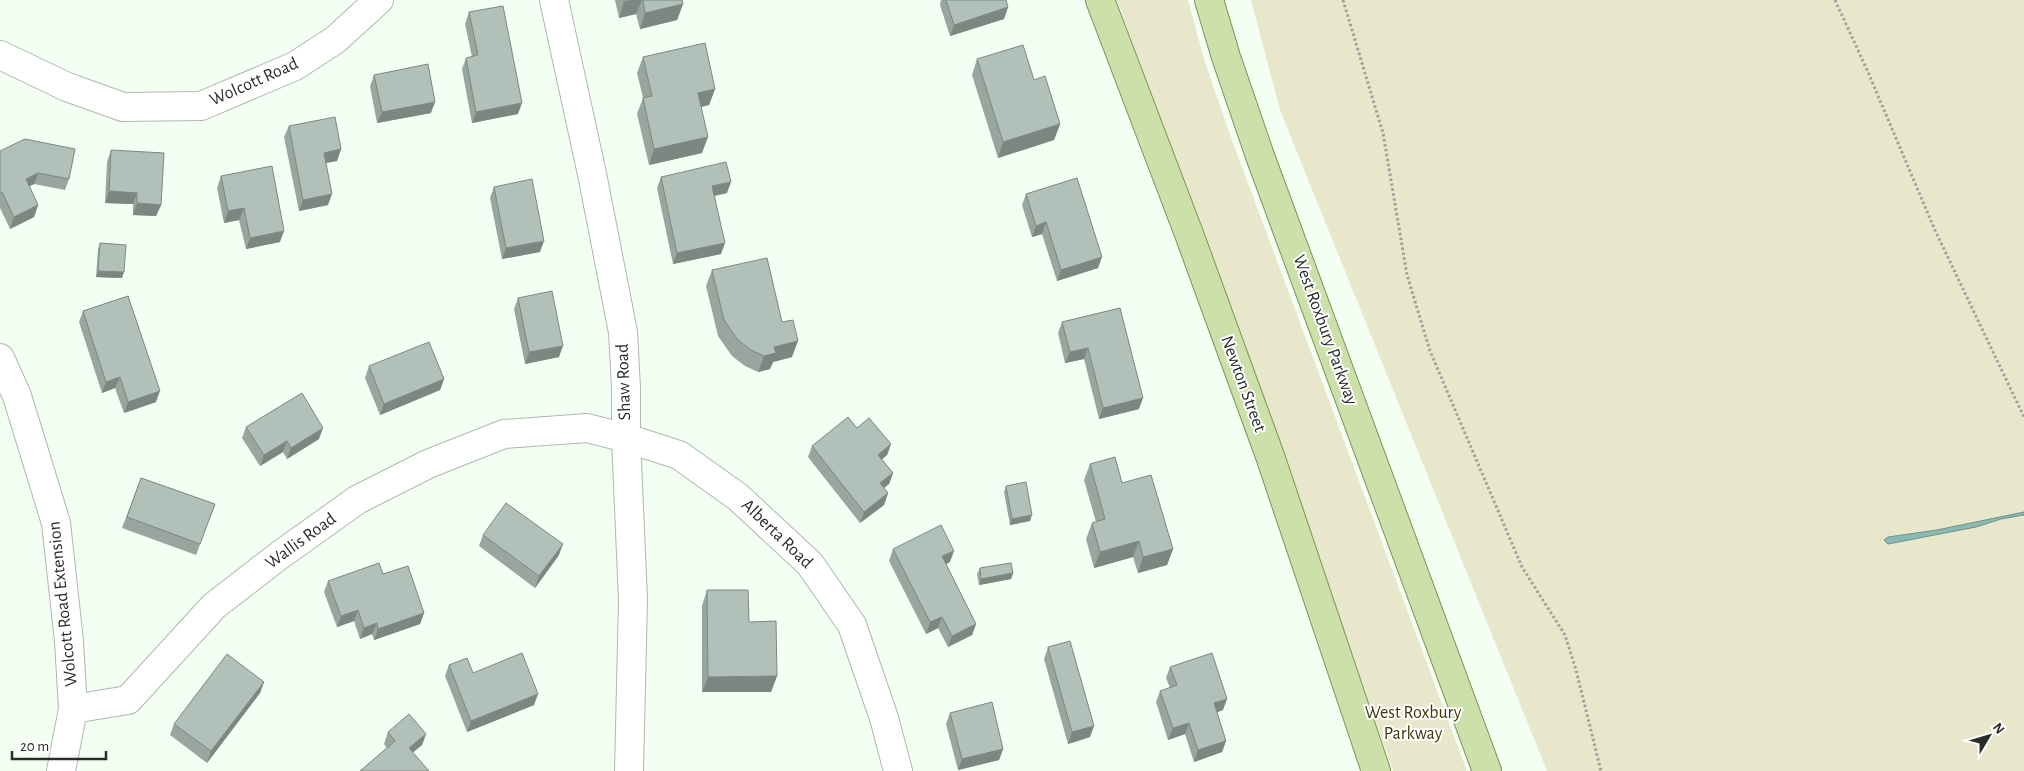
<svg xmlns="http://www.w3.org/2000/svg" width="2024" height="771" font-family="'Alegreya Sans',sans-serif">
  <style>
    .green { fill: #e8e7cc }
    .water { fill: #8abbb3; stroke: #6d9089 }
    .lines { fill: none; stroke-linecap: round; stroke-linejoin: round }
    .street-casing { stroke: #aeb9ad; stroke-width: 30 }
    .primary-casing { stroke: #7c9456; stroke-width: 30 }
    .path { stroke: #9ba49b; stroke-width: 3; stroke-dasharray: 2.5 2.5; stroke-linecap: butt }
    .street { stroke: #fff; stroke-width: 28 }
    .primary { stroke: #cce0a9; stroke-width: 28 }
    .wall { fill: #98a69f }
    .shaded-wall { fill: #7c8782 }
    .building { fill: #b1c1b9; stroke: #7c8782 }
    .labels { text-anchor: middle; dominant-baseline: central; stroke-width: 4; stroke-linejoin: round; paint-order: stroke }
    .street-label { font-size: 18px; fill: #282d28; stroke: #fff }
    .park-label { font-size: 18px; fill: #3d3908; stroke: #fff }
  </style>
  <rect width="100%" height="100%" fill="#f3fff2"/>
  <!-- green -->
  <g class="green">
    <polygon points="1117,0 1188,0 1204,59 1229,132 1467,771 1393,771 1264,402"/>
    <polygon points="1251,0 2024,0 2024,771 1547,771 1280,110"/>
  </g>
  <!-- water -->
  <polygon class="water" points="2024,512 2024,515 2001,519 1976,527 1888,544 1884,540 1888,537 1937,530"/>
  <g class="lines">
    <defs>
      <g id="street">
        <polyline points="554,0 592,174 623,332 626,388 626,438 633,600 629,771"/>
        <polyline points="0,55 67,87 123,107 201,106 295,66 335,40 379,0"/>
        <polyline points="0,358 17,396 56,523 69,641 73,709"/>
        <polyline points="61,771 73,709 128,700 214,606 280,555 357,500 428,464 504,434 587,428 626,438 679,455 738,497 810,564 852,625 884,718 898,771"/>
      </g>
      <g id="primary">
        <polyline points="1100,0 1189,234 1270,456 1376,771"/>
        <polyline points="1209,0 1226,57 1260,156 1487,771"/>
      </g>
    </defs>
    <!-- street casing -->
    <use href="#street" class="street-casing"/>
    <!-- primary casing -->
    <use href="#primary" class="primary-casing"/>
    <!-- path -->
    <g class="path">
      <polyline points="1343,0 1383,133 1407,275 1430,351 1522,567 1565,635 1576,670 1601,771"/>
      <polyline points="1835,0 1868,72 1934,228 2024,417"/>
    </g>
    <!-- street -->
    <use href="#street" class="street"/>
    <!-- primary -->
    <use href="#primary" class="primary"/>
  </g>
  <!-- wall -->
  <g class="wall">
    <polygon points="615,0 682,0 683,4 677,20 640,29 636,14 619,18"/>
    <polygon points="941,0 1006,0 1008,7 1004,19 950,36 940,5"/>
    <polygon points="469,12 518,114 472,123 462,69 466,58 472,57 465,24"/>
    <polygon points="643,57 715,89 709,105 701,107 702,153 649,165 637,114 643,98 637,73"/>
    <polygon points="977,59 1034,80 1060,124 1054,140 998,158 972,75"/>
    <polygon points="374,75 431,113 377,123 370,86"/>
    <polygon points="289,126 341,149 337,161 326,163 328,205 299,211 284,137"/>
    <polygon points="111,150 161,205 156,216 133,215 133,204 105,203 107,162"/>
    <polygon points="0,151 69,179 65,190 34,184 29,186 38,205 34,217 10,229 0,208"/>
    <polygon points="221,176 280,242 246,249 239,220 224,223 217,188"/>
    <polygon points="661,177 727,193 715,196 721,254 673,264 657,188"/>
    <polygon points="494,187 540,252 502,259 490,198"/>
    <polygon points="1026,194 1098,268 1057,281 1042,234 1032,237 1022,205"/>
    <polygon points="100,243 122,278 96,277 98,249"/>
    <polygon points="712,270 782,322 792,357 773,362 770,369 758,372 745,366 732,356 718,336 706,286"/>
    <polygon points="518,298 559,357 525,364 514,309"/>
    <polygon points="1120,308 1139,409 1099,419 1084,359 1065,363 1058,333 1062,322"/>
    <polygon points="83,311 156,402 124,413 115,388 102,393 79,322"/>
    <polygon points="369,366 444,379 440,390 380,415 365,378"/>
    <polygon points="246,427 319,439 287,459 283,452 260,466 242,438"/>
    <polygon points="857,428 891,444 887,455 882,459 893,473 889,484 884,488 888,493 884,505 860,523 808,457 812,446"/>
    <polygon points="1090,464 1122,483 1173,549 1167,565 1138,573 1133,557 1094,568 1086,539 1092,523 1096,522 1084,480"/>
    <polygon points="141,478 215,504 196,555 122,528"/>
    <polygon points="1006,486 1030,521 1010,525 1004,492"/>
    <polygon points="483,535 559,555 535,588 479,546"/>
    <polygon points="893,549 950,562 946,564 976,624 972,635 948,647 938,628 926,634 889,561"/>
    <polygon points="980,568 1013,573 1011,579 979,585 977,574"/>
    <polygon points="383,574 424,613 420,624 374,640 372,634 360,639 354,621 337,627 324,592 328,581"/>
    <polygon points="707,590 749,622 777,676 771,692 702,692 702,606"/>
    <polygon points="1048,647 1090,737 1068,744 1044,659"/>
    <polygon points="449,665 534,705 467,732 445,676"/>
    <polygon points="1170,667 1223,710 1217,712 1226,741 1222,752 1194,762 1185,734 1168,740 1156,702 1160,691 1170,688 1166,678"/>
    <polygon points="264,682 260,693 207,763 170,735 174,724"/>
    <polygon points="950,713 1003,749 999,760 958,770 946,724"/>
    <polygon points="388,732 426,734 422,745 413,752 387,748 384,744"/>
  </g>
  <!-- shaded-wall -->
  <g class="shaded-wall">
    <polygon points="634,0 642,0 636,14 619,18 624,2"/>
    <polygon points="683,4 677,20 640,29 645,13"/>
    <polygon points="1008,7 1004,19 950,36 954,25"/>
    <polygon points="715,89 709,105 692,109 698,93"/>
    <polygon points="435,102 431,113 377,123 382,112"/>
    <polygon points="522,103 518,114 472,123 476,112"/>
    <polygon points="1060,124 1054,140 998,158 1003,142"/>
    <polygon points="708,137 702,153 649,165 654,149"/>
    <polygon points="341,149 337,161 320,164 324,153"/>
    <polygon points="38,173 34,184 22,190 26,179"/>
    <polygon points="731,182 727,193 708,197 712,186"/>
    <polygon points="109,191 137,193 133,204 105,203"/>
    <polygon points="332,194 328,205 299,211 303,200"/>
    <polygon points="137,203 161,205 156,216 133,215"/>
    <polygon points="38,205 34,217 10,229 14,217"/>
    <polygon points="244,208 239,220 224,223 228,211"/>
    <polygon points="1046,222 1042,234 1032,237 1036,226"/>
    <polygon points="284,231 280,242 246,249 250,238"/>
    <polygon points="544,241 540,252 502,259 506,248"/>
    <polygon points="725,243 721,254 673,264 677,253"/>
    <polygon points="1102,257 1098,268 1057,281 1061,270"/>
    <polygon points="98,271 124,272 122,278 96,277"/>
    <polygon points="798,341 792,357 773,362 770,369 758,372 764,356 774,347"/>
    <polygon points="563,346 559,357 525,364 529,352"/>
    <polygon points="1088,348 1084,359 1065,363 1070,352"/>
    <polygon points="120,377 115,388 102,393 106,382"/>
    <polygon points="444,379 440,390 380,415 384,404"/>
    <polygon points="160,391 156,402 124,413 128,402"/>
    <polygon points="1143,398 1139,409 1099,419 1103,408"/>
    <polygon points="323,428 319,439 287,459 291,448"/>
    <polygon points="287,441 283,452 260,466 264,455"/>
    <polygon points="891,444 887,455 874,466 878,455"/>
    <polygon points="893,473 889,484 876,494 880,483"/>
    <polygon points="888,493 884,505 860,523 864,512"/>
    <polygon points="1032,515 1030,521 1010,525 1012,519"/>
    <polygon points="1139,541 1133,557 1094,568 1100,552"/>
    <polygon points="563,544 559,555 535,588 539,576"/>
    <polygon points="1173,549 1167,565 1138,573 1143,557"/>
    <polygon points="954,551 950,562 938,568 942,556"/>
    <polygon points="1013,573 1011,579 979,585 981,579"/>
    <polygon points="358,610 354,621 337,627 341,616"/>
    <polygon points="424,613 420,624 374,640 378,629"/>
    <polygon points="942,617 938,628 926,634 930,622"/>
    <polygon points="377,623 372,634 360,639 364,628"/>
    <polygon points="976,624 972,635 948,647 952,636"/>
    <polygon points="777,676 771,692 702,692 708,677"/>
    <polygon points="264,682 260,693 207,763 211,751"/>
    <polygon points="538,694 534,705 467,732 471,721"/>
    <polygon points="1227,699 1223,710 1210,715 1214,703"/>
    <polygon points="1189,723 1185,734 1168,740 1173,728"/>
    <polygon points="1094,726 1090,737 1068,744 1072,732"/>
    <polygon points="426,734 422,745 405,759 409,748"/>
    <polygon points="1226,741 1222,752 1194,762 1198,750"/>
    <polygon points="1003,749 999,760 958,770 962,759"/>
  </g>
  <!-- building -->
  <g class="building">
    <polygon points="624,0 634,0 624,2"/>
    <polygon points="643,0 682,0 683,4 645,13"/>
    <polygon points="946,0 1006,0 1008,7 954,25"/>
    <polygon points="503,6 522,103 476,112 466,58 478,55 469,12"/>
    <polygon points="705,43 715,89 698,93 708,137 654,149 643,98 652,96 643,57"/>
    <polygon points="1023,45 1034,80 1045,76 1060,124 1003,142 977,59"/>
    <polygon points="428,64 435,102 382,112 374,75"/>
    <polygon points="335,117 341,149 324,153 332,194 303,200 289,126"/>
    <polygon points="25,139 75,149 69,179 38,173 26,179 38,205 14,217 2,192 0,193 0,151"/>
    <polygon points="111,150 164,153 161,205 137,203 137,193 109,191"/>
    <polygon points="726,162 731,182 712,186 725,243 677,253 661,177"/>
    <polygon points="272,166 284,231 250,238 244,208 228,211 221,176"/>
    <polygon points="1077,178 1102,257 1061,270 1046,222 1036,226 1026,194"/>
    <polygon points="532,179 544,241 506,248 494,187"/>
    <polygon points="100,243 126,245 124,272 98,271"/>
    <polygon points="767,258 782,322 793,320 798,341 774,347 776,353 764,356 751,350 738,340 724,320 712,270"/>
    <polygon points="552,291 563,346 529,352 518,298"/>
    <polygon points="128,296 160,391 128,402 120,377 106,382 83,311"/>
    <polygon points="1120,308 1143,398 1103,408 1088,348 1070,352 1062,322"/>
    <polygon points="429,342 444,379 384,404 369,366"/>
    <polygon points="302,393 323,428 291,448 287,441 264,455 246,427"/>
    <polygon points="848,417 857,428 869,418 891,444 878,455 893,473 880,483 888,493 864,512 812,446"/>
    <polygon points="1115,457 1122,483 1151,475 1173,549 1143,557 1139,541 1100,552 1092,523 1105,519 1090,464"/>
    <polygon points="141,478 215,504 200,544 127,517"/>
    <polygon points="1026,482 1032,515 1012,519 1006,486"/>
    <polygon points="506,503 563,544 539,576 483,535"/>
    <polygon points="941,525 954,551 942,556 976,624 952,636 942,617 930,622 893,549"/>
    <polygon points="379,563 383,574 408,566 424,613 378,629 377,623 364,628 358,610 341,616 328,581"/>
    <polygon points="1011,563 1013,573 981,579 980,568"/>
    <polygon points="707,590 748,590 749,622 776,621 777,676 708,677"/>
    <polygon points="1070,641 1094,726 1072,732 1048,647"/>
    <polygon points="522,653 538,694 471,721 449,665 467,658 473,673"/>
    <polygon points="1212,653 1227,699 1214,703 1226,741 1198,750 1189,723 1173,728 1160,691 1177,685 1170,667"/>
    <polygon points="227,654 264,682 211,751 174,724"/>
    <polygon points="992,702 1003,749 962,759 950,713"/>
    <polygon points="409,714 426,734 409,748 429,771 360,771 395,741 388,732"/>
  </g>
  <g class="labels">
    <!-- street labels -->
    <g class="street-label">
      <text transform="translate(254 82) rotate(-24)">Wolcott Road</text>
      <text transform="translate(1325 330) rotate(70)">West Roxbury Parkway</text>
      <text transform="translate(624 382) rotate(-92)">Shaw Road</text>
      <text transform="translate(1243 384) rotate(70)">Newton Street</text>
      <text transform="translate(777 534) rotate(44)">Alberta Road</text>
      <text transform="translate(301 541) rotate(-36)">Wallis Road</text>
      <text transform="translate(63 604) rotate(-96)">Wolcott Road Extension</text>
    </g>
    <!-- park labels -->
    <g class="park-label">
      <text x="1413" y="713">West Roxbury<tspan x="1413" dy="21">Parkway</tspan></text>
    </g>
  </g>
  <!-- north arrow -->
  <g transform="translate(1989 736) rotate(52)" stroke="#ffffff" stroke-width="4" paint-order="stroke">
  <path d="M0-4L9 19L0 12L-9 19Z" fill="#282d28"/>
  <text y="-8" font-size="14" font-weight="bold" text-anchor="middle" fill="#282d28">N</text>
  </g>
  <!-- scale -->
  <path d="M12 751v8h94v-8" fill="none" stroke="#282d28" stroke-width="2.5"/>
  <text x="20" y="751" font-size="15" fill="#282d28" stroke="#ffffff" stroke-width="4" paint-order="stroke">20 m</text>
</svg>
